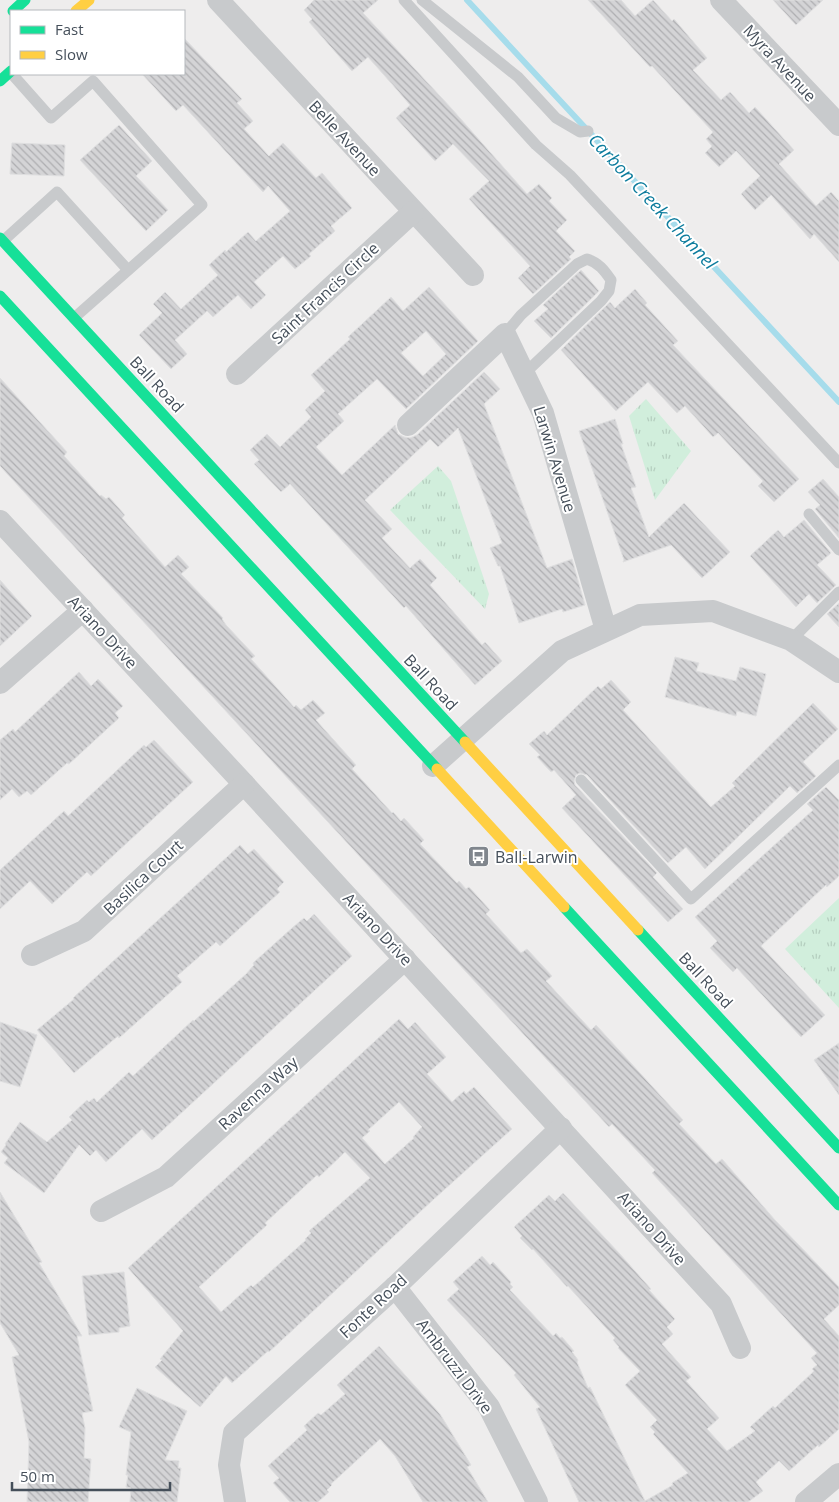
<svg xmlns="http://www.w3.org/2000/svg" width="839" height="1502" font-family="'Open Sans',sans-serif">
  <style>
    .grass { fill: url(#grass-tufts) }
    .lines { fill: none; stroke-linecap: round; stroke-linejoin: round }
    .stream { stroke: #a6dceb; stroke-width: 6 }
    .building { fill: url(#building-back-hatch); stroke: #dfdfe0; fill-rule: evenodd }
    .lane { stroke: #c8cacc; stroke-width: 11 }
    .street { stroke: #c8cacc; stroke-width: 22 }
    .fast { stroke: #16e098; stroke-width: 11 }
    .slow { stroke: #ffcf43; stroke-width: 11 }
    .labels { text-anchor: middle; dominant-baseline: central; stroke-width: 4; stroke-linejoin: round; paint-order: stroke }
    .street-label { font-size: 16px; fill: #454f5a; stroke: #fff }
    .poi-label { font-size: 16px; fill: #454f5a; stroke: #fff; text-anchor: start }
    .water-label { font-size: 18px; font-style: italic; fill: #0d7c9d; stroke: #fff }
  </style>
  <defs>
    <pattern id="grass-tufts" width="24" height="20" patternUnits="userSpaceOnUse" patternTransform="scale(1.25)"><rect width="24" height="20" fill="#d1eedc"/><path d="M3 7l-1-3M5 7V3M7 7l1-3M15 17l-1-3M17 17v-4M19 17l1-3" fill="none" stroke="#b5cebf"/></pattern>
    <pattern id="building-back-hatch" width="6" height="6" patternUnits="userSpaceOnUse" patternTransform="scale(1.25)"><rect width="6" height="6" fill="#d4d4d6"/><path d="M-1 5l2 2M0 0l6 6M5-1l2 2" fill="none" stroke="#aeaeb1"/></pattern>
  </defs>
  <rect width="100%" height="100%" fill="#eeeded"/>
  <!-- grass -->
  <g class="grass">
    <polygon points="646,399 691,451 655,500 629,416"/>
    <polygon points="438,466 451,481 489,594 485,609 390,510"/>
    <polygon points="839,898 839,1008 785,949"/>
  </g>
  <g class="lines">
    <!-- stream -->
    <polyline class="stream" points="467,0 839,402"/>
  </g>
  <!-- building -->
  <g class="building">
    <polygon points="314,0 378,0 363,13 452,109 527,194 539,184 552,198 549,201 567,220 556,231 575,251 569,257 571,259 533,294 518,278 530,266 469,199 489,181 453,144 435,161 396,118 410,105 392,84 368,57 352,71 309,22 312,19 304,10"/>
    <polygon points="588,0 621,0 635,16 653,0 672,21 674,19 707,58 693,70 721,100 730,92 749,113 755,107 794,150 779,164 816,206 831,192 839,201 839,262 814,234 810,239 771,195 755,210 741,194 760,176 736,151 719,167 705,153 712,146 706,139 713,132 652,66 650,67"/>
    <polygon points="773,0 823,0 796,25"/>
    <polygon points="184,38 242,99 237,103 253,121 244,129 269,156 283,143 316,178 322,173 352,208 331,226 335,231 309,254 311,256 295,269 283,256 254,282 266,295 251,309 238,295 213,317 207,311 175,340 187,354 171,369 139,335 162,313 153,304 165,292 181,309 218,275 209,265 225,250 226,252 248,232 256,241 290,211 268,186 263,192 183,105 176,111 142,74 184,74"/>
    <polygon points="119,125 152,161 136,176 168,210 146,231 80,160"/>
    <polygon points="12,143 65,145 64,176 10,174"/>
    <polygon points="581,270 599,291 551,338 534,321 548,309 543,305"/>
    <path d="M429,287L478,341L406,409L377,379L338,414L344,421L316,447L342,475L395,425L398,434L404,437L410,438L417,435L484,372L500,389L484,404L547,568L572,559L585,605L563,612L562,609L519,623L500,566H498L490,548L502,543L458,428L438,447L430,439L365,500L392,529L382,538L410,568L420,559L437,578L430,585L482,645L485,642L502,661L475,685L406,606L404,608L290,484L281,492L254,464L259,460L250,450L267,434L280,447L311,417L305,410L325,391L311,375L350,339L348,337L376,311L391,297L403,311ZM426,331L446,354L423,376L401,353Z"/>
    <polygon points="635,289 647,303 645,305 678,341 673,345 799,479 774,502 758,486 763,481 718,433 713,437 685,406 677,413 648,382 616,411 561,350 610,302 615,308"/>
    <polygon points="0,378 67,452 64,456 100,496 101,495 106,499 109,497 125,515 122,518 165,567 178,555 189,567 181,574 223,618 222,619 226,625 255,656 251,659 294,707 296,705 301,710 313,700 325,713 316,720 356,765 352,769 392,813 393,812 401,821 404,818 424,840 420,844 457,883 459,881 466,889 469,887 490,910 486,914 521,953 527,949 552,976 546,981 591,1030 596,1025 683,1120 679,1124 716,1164 722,1159 775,1220 839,1287 839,1305 824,1319 839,1336 839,1429 819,1447 818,1445 789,1471 779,1461 756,1482 763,1491 748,1502 579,1502 536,1409 540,1407 514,1375 516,1373 447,1300 459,1289 453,1282 482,1256 490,1265 493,1262 511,1282 510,1284 513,1287 510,1290 553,1336 556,1333 560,1338 562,1337 574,1351 572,1352 578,1360 577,1362 588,1388 590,1387 645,1501 673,1485 672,1483 688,1473 653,1434 655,1432 650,1427 657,1420 625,1385 640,1371 618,1348 619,1347 613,1340 615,1338 568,1286 567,1287 533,1249 532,1250 520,1238 522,1236 514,1227 549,1195 555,1201 563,1193 619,1253 651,1289 649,1290 675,1319 667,1327 673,1334 662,1344 691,1377 686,1381 719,1418 707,1429 727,1451 755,1431 750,1427 773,1406 775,1408 814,1371 812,1369 817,1365 811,1358 817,1353 652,1173 655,1170 612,1124 609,1127 0,466"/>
    <polygon points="615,419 623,444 621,444 636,487 631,488 649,537 684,503 730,552 702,578 671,545 623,562 624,560 579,431"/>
    <polygon points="823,479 839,497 839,538 815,509 820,505 808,492"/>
    <polygon points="804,520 831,553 817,565 836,585 817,603 809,594 796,607 750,556 778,530 784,537"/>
    <polygon points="0,580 32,616 0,646"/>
    <polygon points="839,603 839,627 827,614"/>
    <polygon points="675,657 699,663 696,671 736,681 740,667 766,674 756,716 737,711 736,716 665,697"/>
    <polygon points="79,672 91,686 98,679 123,706 115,713 119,718 69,764 67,763 31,795 27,791 19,797 12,789 0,800 0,740 13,729 15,732"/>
    <polygon points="611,680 631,702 623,710 711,807 735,786 732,783 813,703 838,729 803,762 816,776 797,793 790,786 705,869 686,847 668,863 587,775 580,773 576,775 574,781 575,785 657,873 653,877 683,909 668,922 562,808 576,795 554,770 551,772 537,757 540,755 529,744 544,731 547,735 598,686 601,689"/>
    <polygon points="154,740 193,782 91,876 87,872 52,904 30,881 0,909 0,870 64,811 68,816 144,745 146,747"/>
    <polygon points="826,787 839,800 839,876 827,887 826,885 761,946 825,1015 801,1037 737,968 733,972 710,948 717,941 695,917 813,810 807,804"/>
    <polygon points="240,845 248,854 254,849 284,882 277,889 280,892 220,946 216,942 177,976 182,982 119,1038 118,1036 74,1073 37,1030 74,999 73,998"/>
    <polygon points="314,914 352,956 152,1140 142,1129 106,1162 96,1150 90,1156 79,1145 44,1193 4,1163 8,1158 1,1152 6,1145 5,1144 20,1122 47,1142 72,1120 69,1117 87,1100 89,1102 94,1098 97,1102 129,1072 133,1076 193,1020 194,1021 246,974 254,965 253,963 292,928 304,918 307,921"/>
    <path d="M399,1019L408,1029L415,1022L446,1057L427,1074L452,1102L464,1091L466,1094L474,1087L512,1129L434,1199L269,1352L268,1351L232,1383L226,1376L200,1407L155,1367L162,1360L160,1359L183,1331L128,1268ZM399,1102L422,1127L413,1137L414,1138L385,1164L362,1138L370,1131L368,1130ZM345,1152L370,1178L309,1231L311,1233L305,1239L306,1240L261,1280L253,1287L251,1285L221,1312L199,1287L267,1225L265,1223L317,1175L319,1177Z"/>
    <polygon points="0,1022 37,1035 20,1087 0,1081"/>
    <polygon points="839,1043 839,1095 814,1060"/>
    <polygon points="0,1192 42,1262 39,1263 82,1336 77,1336 93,1411 82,1413 85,1428 84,1458 91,1459 88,1502 27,1502 29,1442 12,1357 19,1355 0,1323"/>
    <polygon points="124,1272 130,1326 119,1328 119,1332 89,1335 82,1276"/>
    <polygon points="379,1346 440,1414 471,1465 467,1467 488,1502 423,1502 395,1456 380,1439 331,1484 332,1485 327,1490 329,1492 318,1502 290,1502 273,1483 279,1478 268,1466 307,1430 304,1426 318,1413 321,1415 345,1394 337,1385"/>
    <polygon points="137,1388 187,1411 165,1460 179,1461 178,1468 181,1468 177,1502 130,1502 131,1488 126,1487 128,1475 126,1475 131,1432 119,1427"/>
  </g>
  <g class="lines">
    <!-- lane -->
    <g class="lane">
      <polyline points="404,0 536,145 570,175 839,463"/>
      <polyline points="422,0 518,77 556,118 580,132 588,131"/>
      <polyline points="12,74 51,118 93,81 202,205 74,318"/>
      <polyline points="3,241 57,192 128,270"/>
      <path d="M505,334L521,315L577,264L587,259C599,263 604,270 611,280L609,291L601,301L524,374"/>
      <polyline points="809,514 839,550"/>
      <polyline points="791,640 839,592"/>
      <polyline points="581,780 691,899 839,765"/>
    </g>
    <!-- street -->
    <g class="street">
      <polyline points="218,0 473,275"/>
      <polyline points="721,0 839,125"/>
      <polyline points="237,374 413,212"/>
      <polyline points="408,425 505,334 543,413 606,630"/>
      <polyline points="0,521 244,784 721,1304 740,1348"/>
      <polyline points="0,683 83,610"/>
      <polyline points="433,766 562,651 640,615 713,611 791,640 839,672"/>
      <polyline points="32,955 84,931 244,784"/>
      <polyline points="101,1211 166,1177 405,959"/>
      <polyline points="395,1287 489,1407 537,1502"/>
      <polyline points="235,1502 229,1465 234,1433 395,1287 561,1128"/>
      <polyline points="806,1502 839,1474"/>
    </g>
    <!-- fast -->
    <g class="fast">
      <polyline points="13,11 25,0"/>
      <polyline points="0,81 11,71"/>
      <polyline points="0,238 465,742"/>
      <polyline points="0,296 437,769"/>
      <polyline points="564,907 839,1205"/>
      <polyline points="638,930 839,1148"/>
    </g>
    <!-- slow -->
    <g class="slow">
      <polyline points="76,11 89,0"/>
      <polyline points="465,742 638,930"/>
      <polyline points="437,769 564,907"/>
    </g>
  </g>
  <!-- icons -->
  <defs>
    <symbol id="bus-square" viewBox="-11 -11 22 22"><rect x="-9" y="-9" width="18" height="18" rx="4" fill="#80868d" stroke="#fff"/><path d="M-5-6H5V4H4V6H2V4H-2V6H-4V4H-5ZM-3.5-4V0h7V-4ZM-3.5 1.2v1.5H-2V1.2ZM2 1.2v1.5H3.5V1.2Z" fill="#fff"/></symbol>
  </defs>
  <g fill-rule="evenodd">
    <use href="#bus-square" x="466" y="844" width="25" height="25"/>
  </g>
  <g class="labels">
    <!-- street labels -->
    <g class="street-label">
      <text transform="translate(780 63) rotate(47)">Myra Avenue</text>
      <text transform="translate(345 138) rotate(47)">Belle Avenue</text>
      <text transform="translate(325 293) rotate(-43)">Saint Francis Circle</text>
      <text transform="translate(157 384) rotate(47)">Ball Road</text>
      <text transform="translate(555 459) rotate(73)">Larwin Avenue</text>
      <text transform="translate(103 632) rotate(47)">Ariano Drive</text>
      <text transform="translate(431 682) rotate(47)">Ball Road</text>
      <text transform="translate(143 877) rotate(-43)">Basilica Court</text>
      <text transform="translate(378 929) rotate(47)">Ariano Drive</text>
      <text transform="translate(706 980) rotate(47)">Ball Road</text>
      <text transform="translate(258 1093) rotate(-42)">Ravenna Way</text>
      <text transform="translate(652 1228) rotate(48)">Ariano Drive</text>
      <text transform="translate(373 1306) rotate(-43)">Fonte Road</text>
      <text transform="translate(455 1366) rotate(53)">Ambruzzi Drive</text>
    </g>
    <!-- poi labels -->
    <g class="poi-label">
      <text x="495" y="857">Ball-Larwin</text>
    </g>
    <!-- water labels -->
    <g class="water-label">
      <text transform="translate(653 201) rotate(47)">Carbon Creek Channel</text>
    </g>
  </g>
  <!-- legend -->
  <rect x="10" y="10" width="175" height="65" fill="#ffffff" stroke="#b5b9bd"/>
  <rect x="20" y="26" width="25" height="8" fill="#16e098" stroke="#b5b9bd"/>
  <text x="55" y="35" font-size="15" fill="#454f5a">Fast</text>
  <rect x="20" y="51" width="25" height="8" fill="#ffcf43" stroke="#b5b9bd"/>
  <text x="55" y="60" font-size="15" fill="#454f5a">Slow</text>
  <!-- scale -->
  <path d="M12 1482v8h158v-8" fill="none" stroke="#454f5a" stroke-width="2.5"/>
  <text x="20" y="1482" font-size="15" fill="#454f5a" stroke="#ffffff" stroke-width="4" paint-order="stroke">50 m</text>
</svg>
